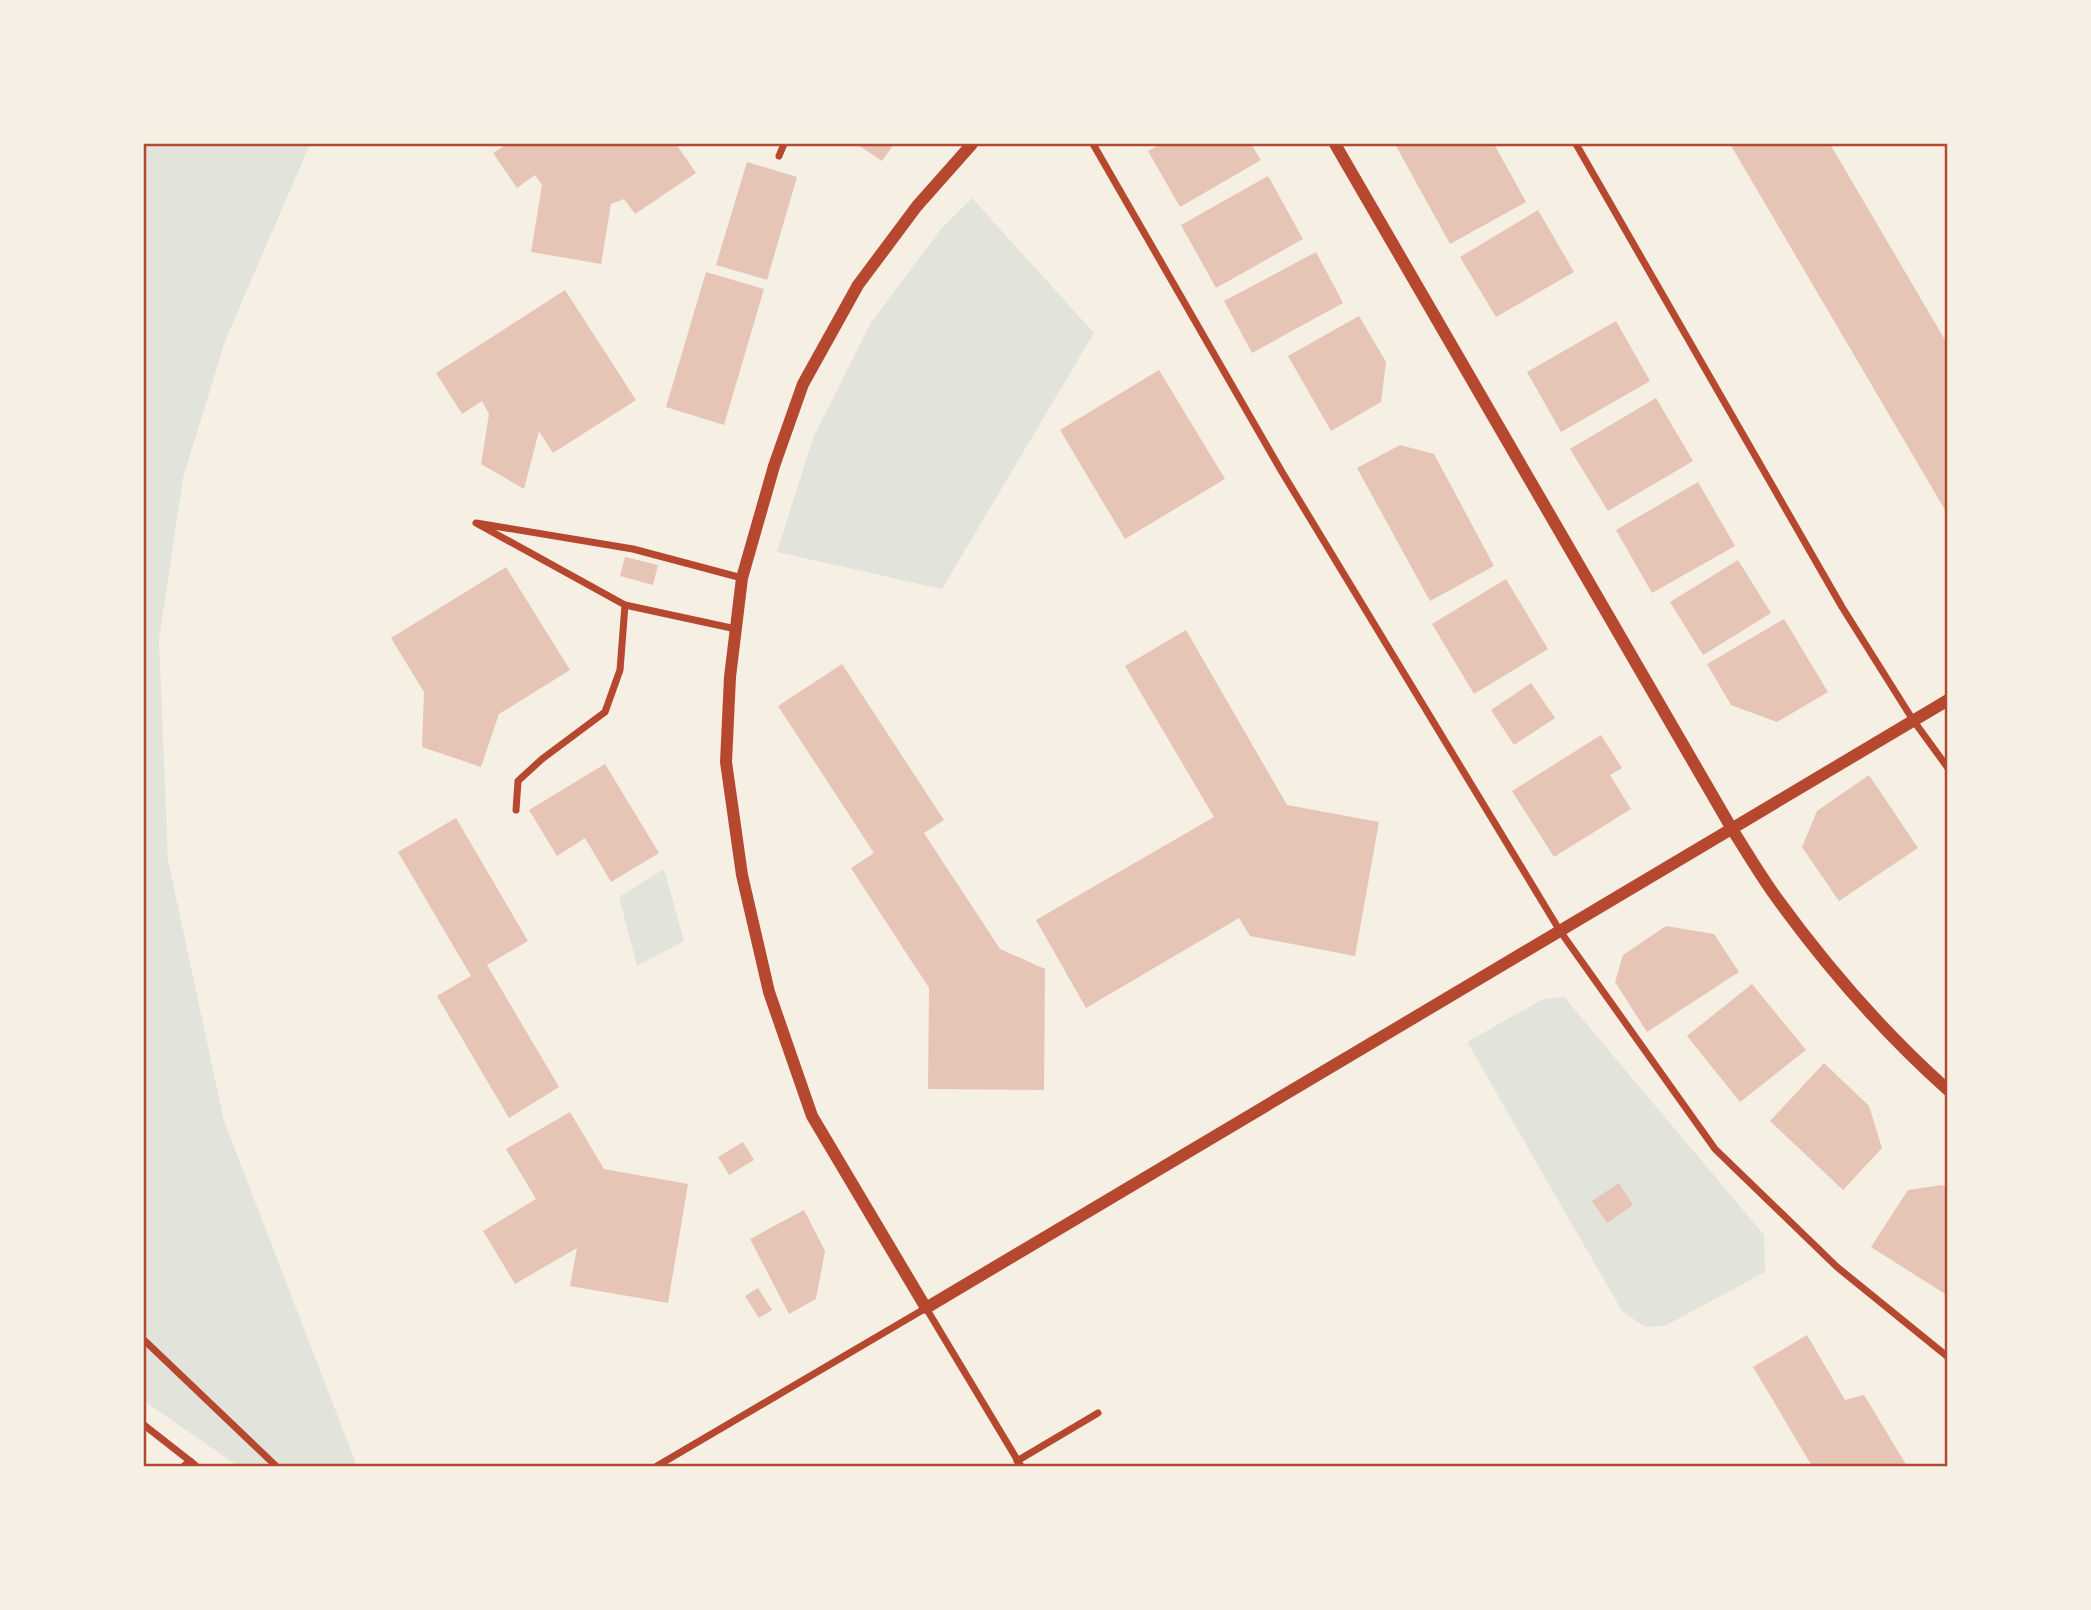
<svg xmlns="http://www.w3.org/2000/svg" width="2091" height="1610" font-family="'Nunito Sans',sans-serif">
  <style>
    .green { fill: #e2e4dc }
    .building { fill: #e6c5b7 }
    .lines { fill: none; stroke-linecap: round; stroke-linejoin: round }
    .minor { stroke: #b5482f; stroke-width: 7 }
    .tertiary { stroke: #b5482f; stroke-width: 12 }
    .neatline { fill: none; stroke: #b5482f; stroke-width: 2.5 }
  </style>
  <rect width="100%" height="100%" fill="#f6efe4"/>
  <!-- green -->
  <g class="green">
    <polygon points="144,144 310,144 225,341 183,478 159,640 168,860 224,1121 357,1466 238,1466 144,1401"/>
    <polygon points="972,198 1094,333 942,589 777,552 813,438 872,321 940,230"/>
    <polygon points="664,869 684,941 637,966 619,897"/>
    <polygon points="1564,997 1764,1235 1765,1272 1665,1326 1645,1327 1622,1311 1467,1042 1543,999"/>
  </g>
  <!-- building -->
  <g class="building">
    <polygon points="507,144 676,144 696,173 635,214 624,199 611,204 601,264 531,252 542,185 535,175 517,188 493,153"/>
    <polygon points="857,144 894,144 882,161"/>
    <polygon points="1161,144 1251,144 1261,160 1180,207 1148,151"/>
    <polygon points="1395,144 1494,144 1526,202 1450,244"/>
    <polygon points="1730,144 1830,144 1948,345 1948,515"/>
    <polygon points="747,162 797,177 767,280 716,265"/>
    <polygon points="1268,176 1303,239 1216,288 1181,225"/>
    <polygon points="1538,210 1574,272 1496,317 1460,257"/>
    <polygon points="1316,252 1343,303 1252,353 1224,301"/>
    <polygon points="706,272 764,289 724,425 666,407"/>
    <polygon points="565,290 636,400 553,453 539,431 524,489 481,464 489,414 482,401 462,414 436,373"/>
    <polygon points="1359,316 1386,362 1381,402 1331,431 1288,356"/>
    <polygon points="1616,321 1650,381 1561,432 1527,372"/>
    <polygon points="1159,370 1225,479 1125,539 1060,430"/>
    <polygon points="1656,398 1693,461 1608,511 1570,449"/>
    <polygon points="1400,445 1434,454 1494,566 1430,601 1357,468"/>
    <polygon points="1698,482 1735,546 1652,593 1616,530"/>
    <polygon points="625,557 658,565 653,585 620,576"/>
    <polygon points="1738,560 1771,613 1703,655 1670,602"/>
    <polygon points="506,567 570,670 499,714 481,767 422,747 424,692 391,638"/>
    <polygon points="1506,579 1548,649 1474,694 1432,624"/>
    <polygon points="1784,619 1828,692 1777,722 1731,705 1707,664"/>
    <polygon points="1186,630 1287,805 1379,822 1355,956 1250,936 1239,918 1086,1008 1036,920 1214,817 1125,666"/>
    <polygon points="842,664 944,820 924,833 1000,949 1045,969 1044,1090 928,1089 929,988 851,868 874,853 778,706"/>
    <polygon points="1531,683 1555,718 1514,745 1491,710"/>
    <polygon points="1601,735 1622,768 1610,775 1631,809 1554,857 1512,791"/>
    <polygon points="605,764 659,853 611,882 585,838 557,856 529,810"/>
    <polygon points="1869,775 1918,848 1839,901 1802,847 1817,811"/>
    <polygon points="456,818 528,941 487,965 559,1087 509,1118 437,996 471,976 398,852"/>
    <polygon points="1666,926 1714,934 1739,972 1647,1032 1615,982 1623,955"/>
    <polygon points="1752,984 1806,1050 1740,1102 1687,1036"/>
    <polygon points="1824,1063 1869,1106 1882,1148 1843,1190 1770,1121"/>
    <polygon points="570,1112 604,1169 688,1184 668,1303 570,1286 577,1248 515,1284 483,1231 536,1199 506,1149"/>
    <polygon points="743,1142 754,1160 729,1175 718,1157"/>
    <polygon points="1619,1183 1633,1205 1607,1223 1592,1201"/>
    <polygon points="1942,1185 1948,1188 1948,1290 1945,1294 1871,1247 1908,1190"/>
    <polygon points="804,1210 825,1251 816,1299 789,1314 750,1239"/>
    <polygon points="758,1288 772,1310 759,1318 745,1296"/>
    <polygon points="1807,1335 1845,1400 1864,1395 1907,1466 1812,1466 1753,1367"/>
  </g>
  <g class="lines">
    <!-- minor -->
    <g class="minor">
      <polyline points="1093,144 1282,472 1560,931 1715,1149 1837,1267 1948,1357"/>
      <polyline points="1576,144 1842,607 1913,720 1948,768"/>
      <polyline points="779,156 784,144"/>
      <polyline points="736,629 625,605 476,523 633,549 742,578"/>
      <polyline points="516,810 518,781 542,759 605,712 620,670 625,605"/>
      <polyline points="144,1340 276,1466"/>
      <polyline points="144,1425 190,1461"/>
      <polyline points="1017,1461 1098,1413"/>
      <polyline points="184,1466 190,1461 196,1466"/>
      <polyline points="657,1466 926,1308 1021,1466"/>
    </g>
    <!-- tertiary -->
    <g class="tertiary">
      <polyline points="972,144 917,206 858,285 803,384 774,466 742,578 730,677 726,762 742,875 769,992 812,1116 926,1308 1948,700"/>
      <path d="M1335,144L1732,829C1746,851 1760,875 1776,897C1826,966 1884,1033 1948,1090"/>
    </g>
  </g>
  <!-- border -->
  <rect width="2091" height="1610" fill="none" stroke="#f6efe4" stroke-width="290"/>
  <rect x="145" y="145" width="1801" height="1320" class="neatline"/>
</svg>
